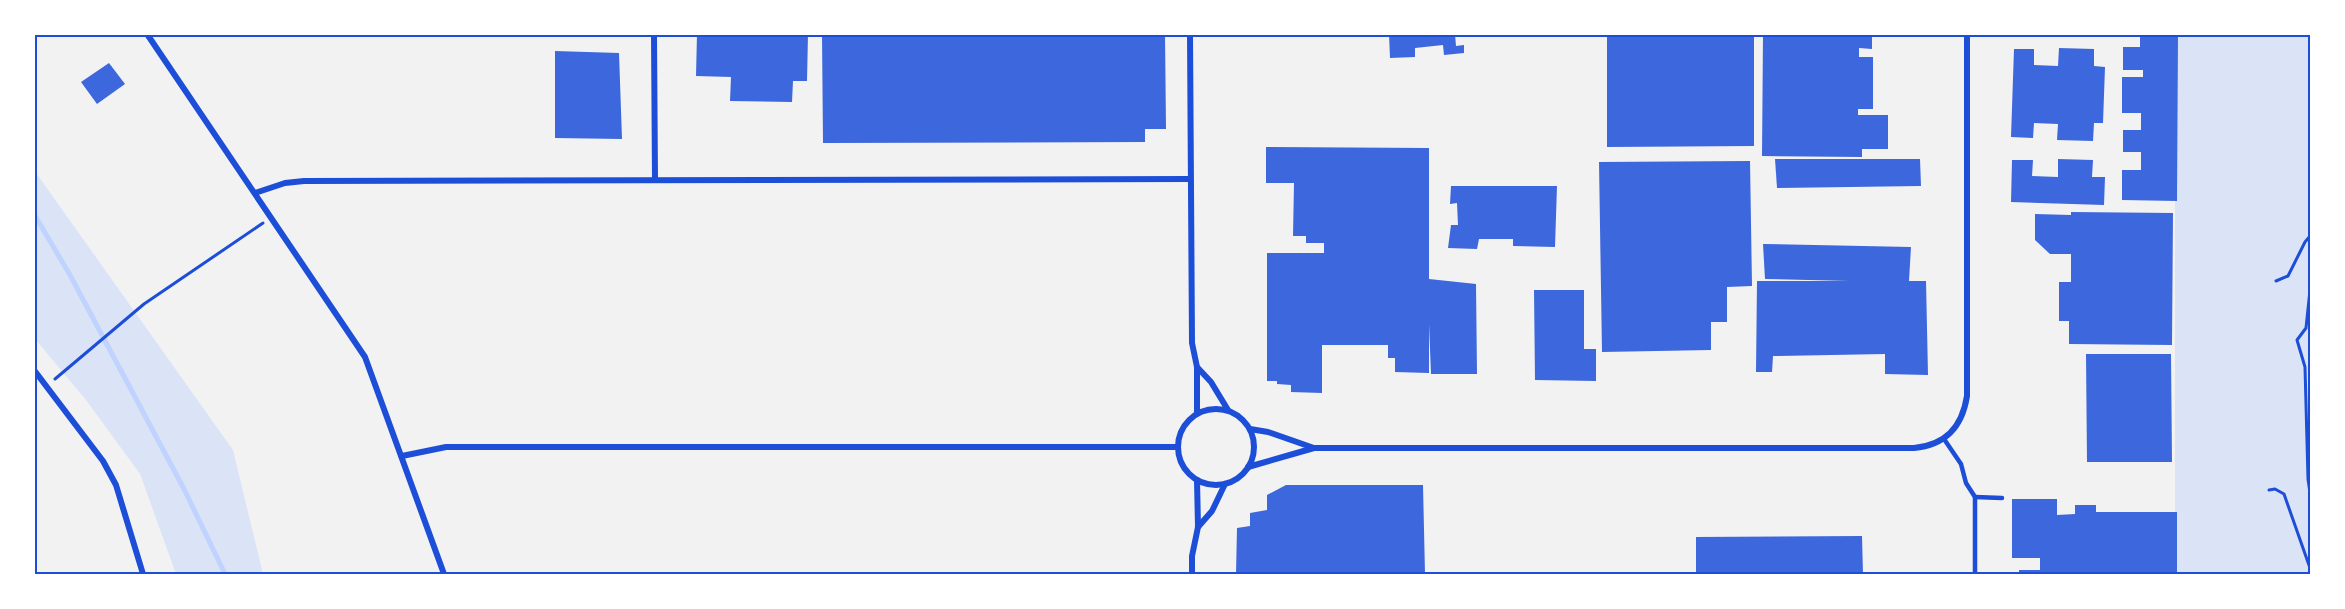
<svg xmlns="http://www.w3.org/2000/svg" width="2345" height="609" font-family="'DM Sans',sans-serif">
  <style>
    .green { fill: #dbe4f7 }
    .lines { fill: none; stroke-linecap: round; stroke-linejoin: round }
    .stream { stroke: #bfd3fe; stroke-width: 5 }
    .building { fill: #3d67dc }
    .path { stroke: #1d4ed8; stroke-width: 3 }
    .service { stroke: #1d4ed8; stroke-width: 4.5 }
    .minor { stroke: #1d4ed8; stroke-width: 6 }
    .neatline { fill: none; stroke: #1d4ed8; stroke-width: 2 }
  </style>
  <rect width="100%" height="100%" fill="#f2f2f2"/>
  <!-- green -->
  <g class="green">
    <rect x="2175" y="35" width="135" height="539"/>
    <polygon points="34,170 233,450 263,574 176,574 140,474 86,400 35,339"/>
  </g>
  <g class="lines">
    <!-- stream -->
    <polyline class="stream" points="34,214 70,275 184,489 225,574"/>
  </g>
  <!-- building -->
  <g class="building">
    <polygon points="697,34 808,34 807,81 793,81 792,102 730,101 731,77 696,76"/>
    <polygon points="822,34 1165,34 1166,129 1145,129 1145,142 823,143"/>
    <polygon points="1389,34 1455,34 1456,46 1464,45 1464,53 1444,55 1443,45 1415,48 1415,57 1390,58"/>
    <polygon points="1607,34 1754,34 1754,146 1607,147"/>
    <polygon points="1763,34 1872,34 1872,49 1859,48 1859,57 1873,57 1873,109 1858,109 1858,115 1888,115 1888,149 1862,149 1862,157 1762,156"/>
    <polygon points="2140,34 2178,34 2177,201 2122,200 2122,170 2141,170 2141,152 2123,152 2123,130 2141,130 2141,113 2122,113 2122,77 2143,77 2143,70 2123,70 2123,47 2140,47"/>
    <polygon points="2059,48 2094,49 2094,66 2105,67 2103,123 2094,123 2093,141 2057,140 2058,124 2034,123 2033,138 2011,137 2014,49 2034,49 2034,65 2058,66"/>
    <polygon points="555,51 619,53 622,139 555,138"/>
    <polygon points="109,63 125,84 97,104 81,82"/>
    <polygon points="1266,147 1429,148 1429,279 1476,284 1477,374 1431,374 1429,324 1429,373 1395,372 1395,358 1388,358 1388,345 1322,345 1322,393 1291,392 1291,385 1277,384 1277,381 1267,381 1267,253 1324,253 1324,243 1306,243 1306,236 1293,236 1294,183 1266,183"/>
    <polygon points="1775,159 1920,159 1921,186 1777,188"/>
    <polygon points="2058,159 2093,160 2092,177 2105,177 2104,205 2011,202 2012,160 2033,160 2032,176 2058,177"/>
    <polygon points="1750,161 1752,286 1727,287 1727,322 1711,322 1711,350 1602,352 1599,162"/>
    <polygon points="1451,186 1557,186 1555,247 1513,246 1513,239 1479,239 1477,249 1448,248 1451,225 1458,225 1457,203 1450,204"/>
    <polygon points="2071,212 2173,213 2172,345 2069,344 2069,321 2059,321 2059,282 2071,282 2071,254 2050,254 2035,240 2035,214 2071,215"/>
    <polygon points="1763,244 1911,247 1909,281 1926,281 1928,375 1885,374 1885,354 1773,356 1772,372 1756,372 1757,281 1849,281 1765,279"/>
    <polygon points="1534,290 1584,290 1584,349 1596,349 1596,381 1535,380"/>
    <polygon points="2086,354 2171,354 2172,462 2087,462"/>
    <polygon points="1286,485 1423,485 1425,574 1236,574 1237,528 1250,526 1250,513 1267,510 1267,495"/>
    <polygon points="2012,499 2057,499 2057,515 2075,514 2075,505 2096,505 2096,512 2177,512 2177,574 2019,574 2019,570 2040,570 2040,558 2012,558"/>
    <polygon points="1862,536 1863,574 1696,574 1696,537"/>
  </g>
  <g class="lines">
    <!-- path -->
    <g class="path">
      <polyline points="2276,281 2288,276 2305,242 2310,236"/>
      <polyline points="2310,290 2306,328 2297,340 2305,367 2308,479 2310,493"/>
      <polyline points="55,379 144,304 263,223"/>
      <polyline points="2269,490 2275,489 2284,494 2310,568"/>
      <polyline points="2310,525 2310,532"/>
    </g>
    <!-- service -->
    <g class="service">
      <polyline points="1944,439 1961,464 1966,483 1975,497 1975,574"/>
      <polyline points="1975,497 2002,498"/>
    </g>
    <!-- minor -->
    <g class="minor">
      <polyline points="147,34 365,357 444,574"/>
      <polyline points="654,34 655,180"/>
      <polyline points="1190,34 1192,343 1197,367 1197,413"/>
      <polyline points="255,193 285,183 304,181 1189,179"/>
      <polyline points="1197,367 1211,382 1228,410"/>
      <polyline points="34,370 103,461 116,485 143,574"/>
      <circle cx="1216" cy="447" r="38"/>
      <polyline points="1250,429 1268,432 1314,448"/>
      <polyline points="402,456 446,447 1178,447"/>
      <path d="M1248,467L1314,448H1914C1945,445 1962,428 1967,396V34"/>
      <polyline points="1198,527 1212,511 1225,484"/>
      <polyline points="1192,574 1192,556 1198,527 1197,480"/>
    </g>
  </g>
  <!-- border -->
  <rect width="2345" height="609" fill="none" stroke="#ffffff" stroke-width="72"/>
  <rect x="36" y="36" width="2273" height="537" class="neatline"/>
</svg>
